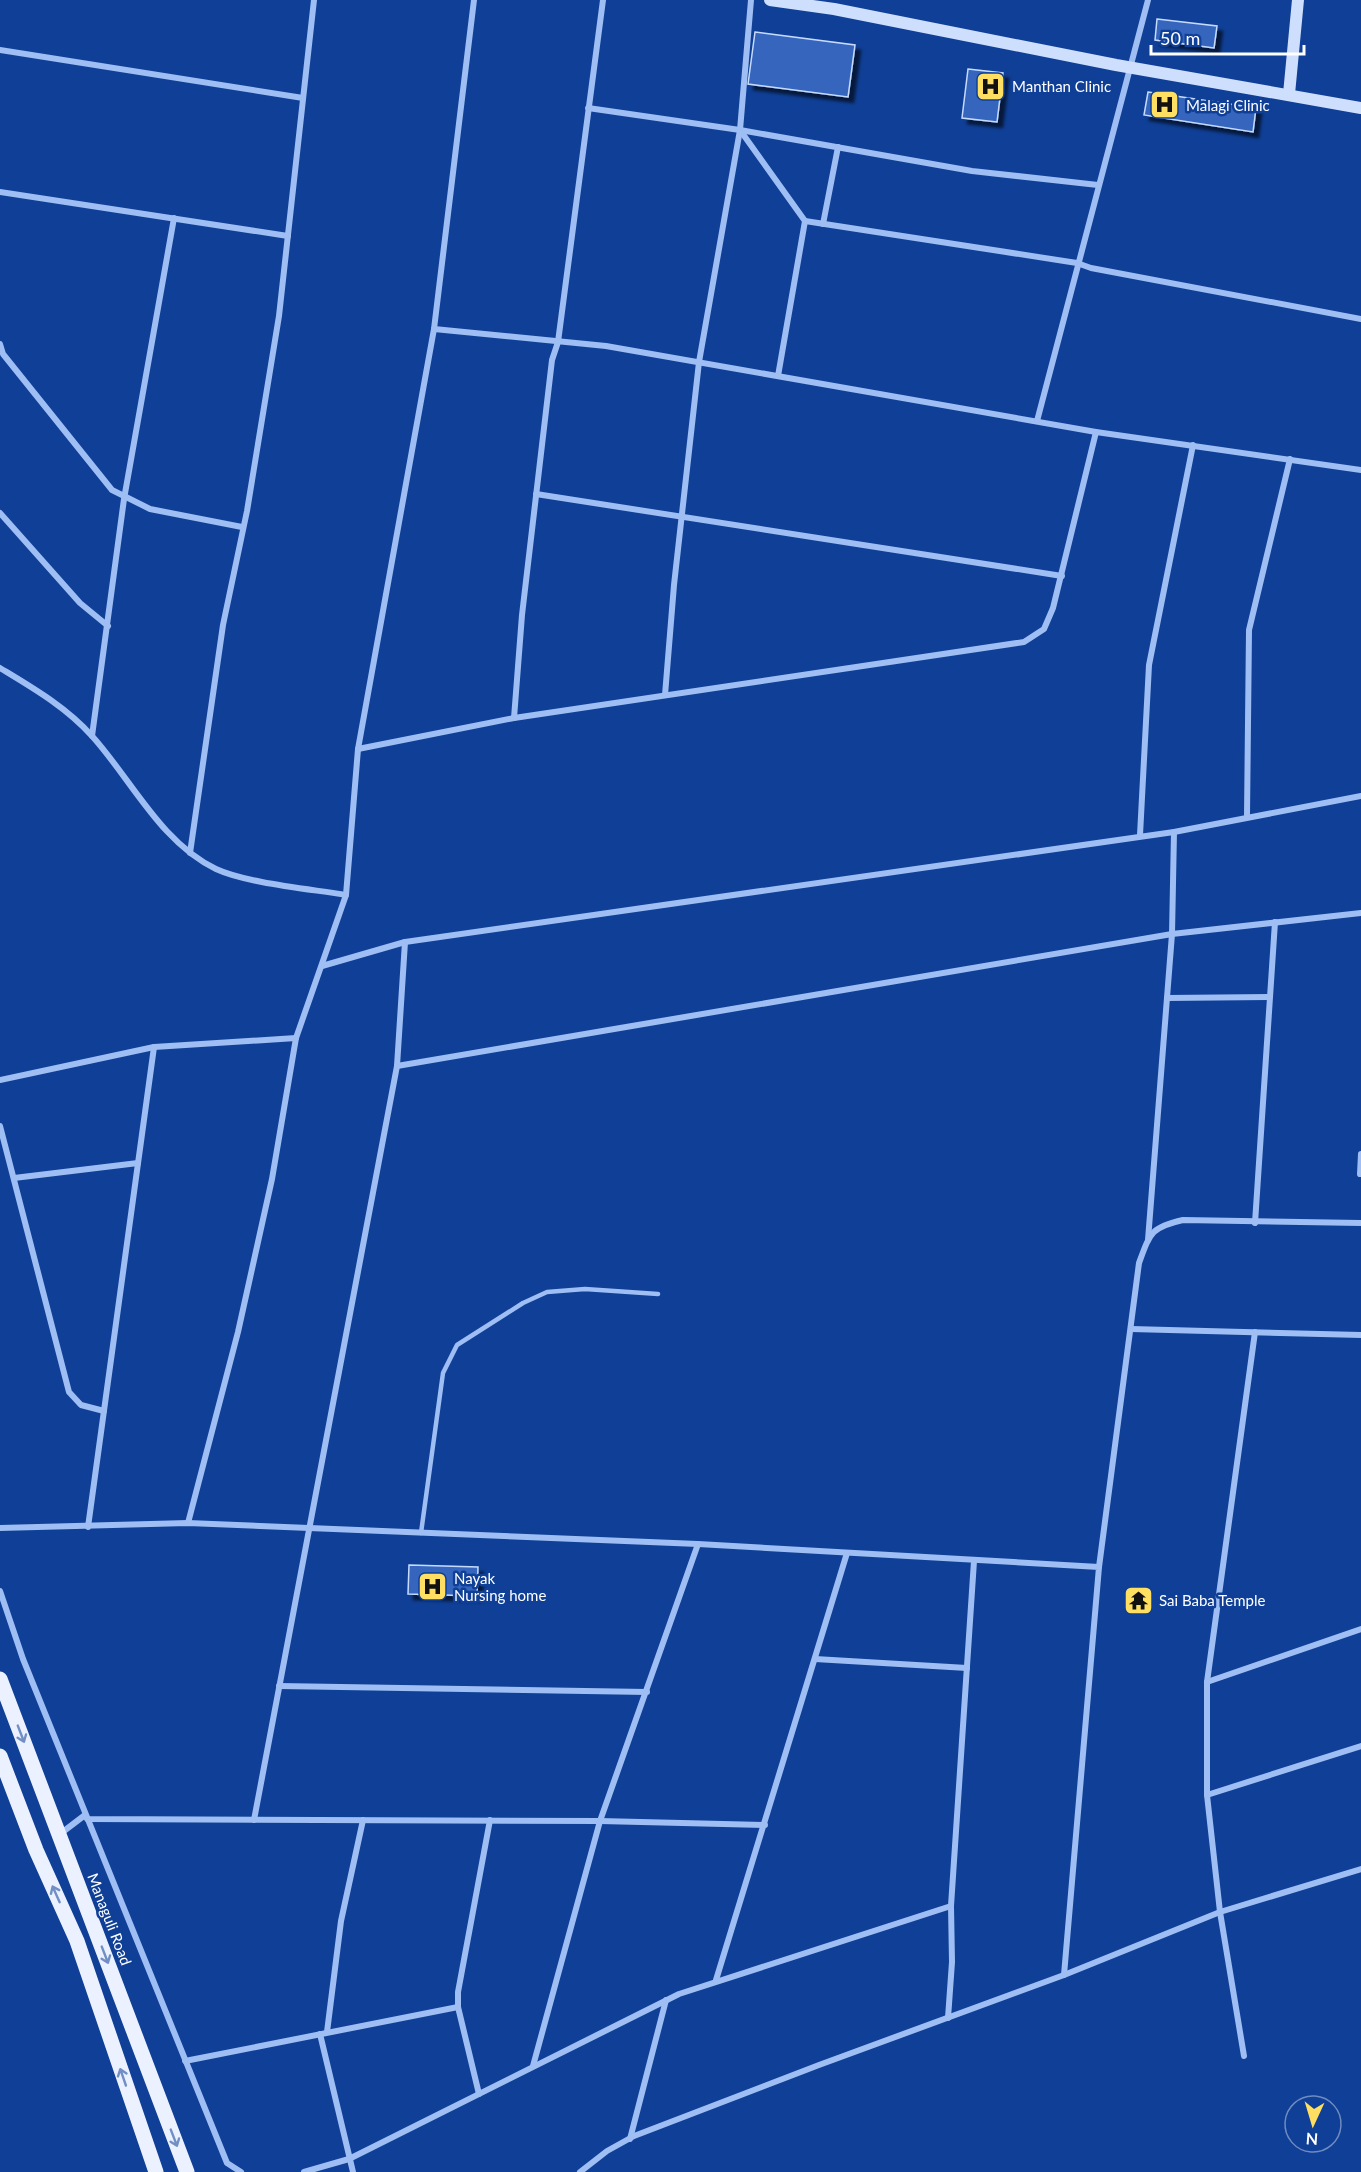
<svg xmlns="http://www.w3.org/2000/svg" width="1361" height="2172" font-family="Lato,sans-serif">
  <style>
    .building { fill: #3465bc; stroke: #c6dbfe; stroke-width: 1.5; filter: url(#shadow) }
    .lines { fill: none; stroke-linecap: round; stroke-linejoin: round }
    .lane { stroke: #9ebef4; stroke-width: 4.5 }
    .street { stroke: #9ebef4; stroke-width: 6 }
    .secondary { stroke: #cedefd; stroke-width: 12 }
    .primary { stroke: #ebf1ff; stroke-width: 15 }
    .oneway { stroke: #728fc5 }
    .labels { text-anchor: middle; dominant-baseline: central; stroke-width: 5; stroke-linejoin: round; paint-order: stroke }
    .poi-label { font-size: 15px; fill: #fff; stroke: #0f3f96; text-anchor: start }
    .street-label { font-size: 15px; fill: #fff; stroke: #0f3f96 }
  </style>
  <defs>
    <filter id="shadow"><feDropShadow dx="5.5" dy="5.5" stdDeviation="1.5" flood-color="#0009"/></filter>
  </defs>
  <rect width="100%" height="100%" fill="#0f3f96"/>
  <!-- building -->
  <g class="building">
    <polygon points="1157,19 1217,26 1214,48 1155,40"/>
    <polygon points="755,32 855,45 848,97 748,84"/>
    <polygon points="968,69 1003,73 997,122 962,118"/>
    <polygon points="1148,92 1256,108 1253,132 1144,115"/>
    <polygon points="409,1565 478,1567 477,1596 408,1594"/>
  </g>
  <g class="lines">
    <!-- lane -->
    <polyline class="lane" points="421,1533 443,1373 457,1345 523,1303 547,1292 585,1289 658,1294"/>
    <!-- street -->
    <g class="street">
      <polyline points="751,0 740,130 805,221 778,376"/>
      <polyline points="0,50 303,98"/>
      <polyline points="588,108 740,130 972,171 1098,185"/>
      <polyline points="0,192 288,236"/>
      <polyline points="805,221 1077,263 1091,268 1361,319"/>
      <polyline points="823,224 838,147"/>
      <polyline points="434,329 606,346 1096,432 1361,470"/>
      <polyline points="0,344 3,354 112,490 150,509 242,527"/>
      <polyline points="1037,421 1148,0"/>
      <polyline points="536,494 1062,576"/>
      <polyline points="0,513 80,603 108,626"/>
      <path d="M0,668C33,688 66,707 92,736C131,779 161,843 216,869C246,883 310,889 346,895"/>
      <polyline points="665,695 674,585 699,362 740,130"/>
      <polyline points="514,718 522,615 552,360 558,342 603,0"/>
      <polyline points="92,736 124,499 174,218"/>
      <polyline points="358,749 514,718 1024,642 1044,629 1053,608 1096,432"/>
      <polyline points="1247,816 1249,630 1290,459"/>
      <polyline points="1140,835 1149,665 1193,445"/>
      <polyline points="190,853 223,625 247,511 279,316 314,0"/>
      <polyline points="322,966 405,942 1174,832 1361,796"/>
      <polyline points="1167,998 1269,997"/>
      <polyline points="397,1066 1172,934 1174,832"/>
      <polyline points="0,1080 154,1047 296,1038"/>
      <polyline points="0,1126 69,1392 81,1405 104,1411"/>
      <polyline points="1360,1174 1361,1154"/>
      <polyline points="14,1178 138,1163"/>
      <polyline points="1255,1223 1275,922"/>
      <polyline points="1148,1240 1172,934 1361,913"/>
      <polyline points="1131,1329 1361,1335"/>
      <polyline points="188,1523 238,1332 272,1179 296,1038 346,895 358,749 434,329 474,0"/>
      <polyline points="88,1527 154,1047"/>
      <polyline points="0,1528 188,1523 698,1544 1099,1567 1064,1975 1220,1912 1361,1869"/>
      <path d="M1099,1567L1139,1263C1150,1233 1151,1227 1183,1220L1361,1223"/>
      <polyline points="0,1591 23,1659 227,2163 241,2172"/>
      <polyline points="815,1659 967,1668"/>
      <polyline points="1207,1682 1361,1629"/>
      <polyline points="279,1686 647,1692"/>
      <polyline points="1207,1795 1361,1746"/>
      <polyline points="254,1820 397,1066 405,942"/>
      <polyline points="60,1834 85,1815 87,1819 600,1821 765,1825"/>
      <polyline points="716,1980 847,1553"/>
      <polyline points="948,2018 952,1962 951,1906 974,1561"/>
      <polyline points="327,2032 341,1921 363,1820"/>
      <polyline points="320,2034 353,2172"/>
      <polyline points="1244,2056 1220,1912 1207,1795 1207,1682 1255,1332"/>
      <polyline points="185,2061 458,2007"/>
      <polyline points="533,2066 600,1821 698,1544"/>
      <polyline points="479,2094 458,2007 458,1992 490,1820"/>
      <polyline points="630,2139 666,2000"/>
      <polyline points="304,2172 349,2159 679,1994 951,1906"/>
      <polyline points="580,2172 607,2151 634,2136 819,2065 1064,1975"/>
    </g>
    <!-- secondary -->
    <g class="secondary">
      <polyline points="770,0 834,9 1116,65 1361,108"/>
      <polyline points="1289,94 1298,0"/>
    </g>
    <!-- primary -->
    <g class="primary">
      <polyline points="0,1679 187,2172"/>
      <polyline points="0,1756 36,1850 77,1941 156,2172"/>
    </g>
  </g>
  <!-- one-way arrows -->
  <defs><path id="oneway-shaft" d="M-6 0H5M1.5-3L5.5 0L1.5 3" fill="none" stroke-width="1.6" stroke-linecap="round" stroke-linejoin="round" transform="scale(1.5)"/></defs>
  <g class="oneway">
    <use href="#oneway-shaft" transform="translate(21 1734) rotate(69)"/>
    <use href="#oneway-shaft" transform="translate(56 1894) rotate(-114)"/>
    <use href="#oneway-shaft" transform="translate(105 1955) rotate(69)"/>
    <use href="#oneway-shaft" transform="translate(123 2077) rotate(-109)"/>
    <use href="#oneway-shaft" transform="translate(174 2138) rotate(69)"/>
  </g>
  <!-- icons -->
  <defs>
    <symbol id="hospital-square" viewBox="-11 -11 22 22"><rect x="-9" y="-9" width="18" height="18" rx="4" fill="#ffdf61" stroke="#0f3f96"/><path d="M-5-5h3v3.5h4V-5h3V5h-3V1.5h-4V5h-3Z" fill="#111"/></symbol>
    <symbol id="temple-square" viewBox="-11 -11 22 22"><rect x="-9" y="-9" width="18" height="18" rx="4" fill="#ffdf61" stroke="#0f3f96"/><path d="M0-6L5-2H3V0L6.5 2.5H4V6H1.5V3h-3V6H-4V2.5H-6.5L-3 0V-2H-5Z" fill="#111"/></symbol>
  </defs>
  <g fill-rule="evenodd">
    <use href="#hospital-square" x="974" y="70" width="33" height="33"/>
    <use href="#hospital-square" x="1148" y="88" width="33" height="33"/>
    <use href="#hospital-square" x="416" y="1570" width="33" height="33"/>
    <use href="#temple-square" x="1122" y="1584" width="33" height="33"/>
  </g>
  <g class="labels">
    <!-- poi labels -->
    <g class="poi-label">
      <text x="1012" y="86">Manthan Clinic</text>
      <text x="1186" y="105">Malagi Clinic</text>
      <text x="454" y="1578">Nayak<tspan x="454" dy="17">Nursing home</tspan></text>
      <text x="1159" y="1600">Sai Baba Temple</text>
    </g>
    <!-- street labels -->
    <g class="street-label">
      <text transform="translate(110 1919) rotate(69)">Managuli Road</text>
    </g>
  </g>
  <!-- north arrow -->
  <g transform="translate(1313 2124) rotate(184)"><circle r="28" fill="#0f3f96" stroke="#6f8cc0" stroke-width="1.5"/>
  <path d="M0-4.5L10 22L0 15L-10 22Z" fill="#ffdf61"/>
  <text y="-9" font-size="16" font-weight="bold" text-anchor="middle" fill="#ffffff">N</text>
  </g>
  <!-- scale -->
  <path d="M1151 45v9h153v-9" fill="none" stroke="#ffffff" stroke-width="3"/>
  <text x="1160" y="45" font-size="18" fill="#ffffff" stroke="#0f3f96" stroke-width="4.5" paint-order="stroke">50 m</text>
</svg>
